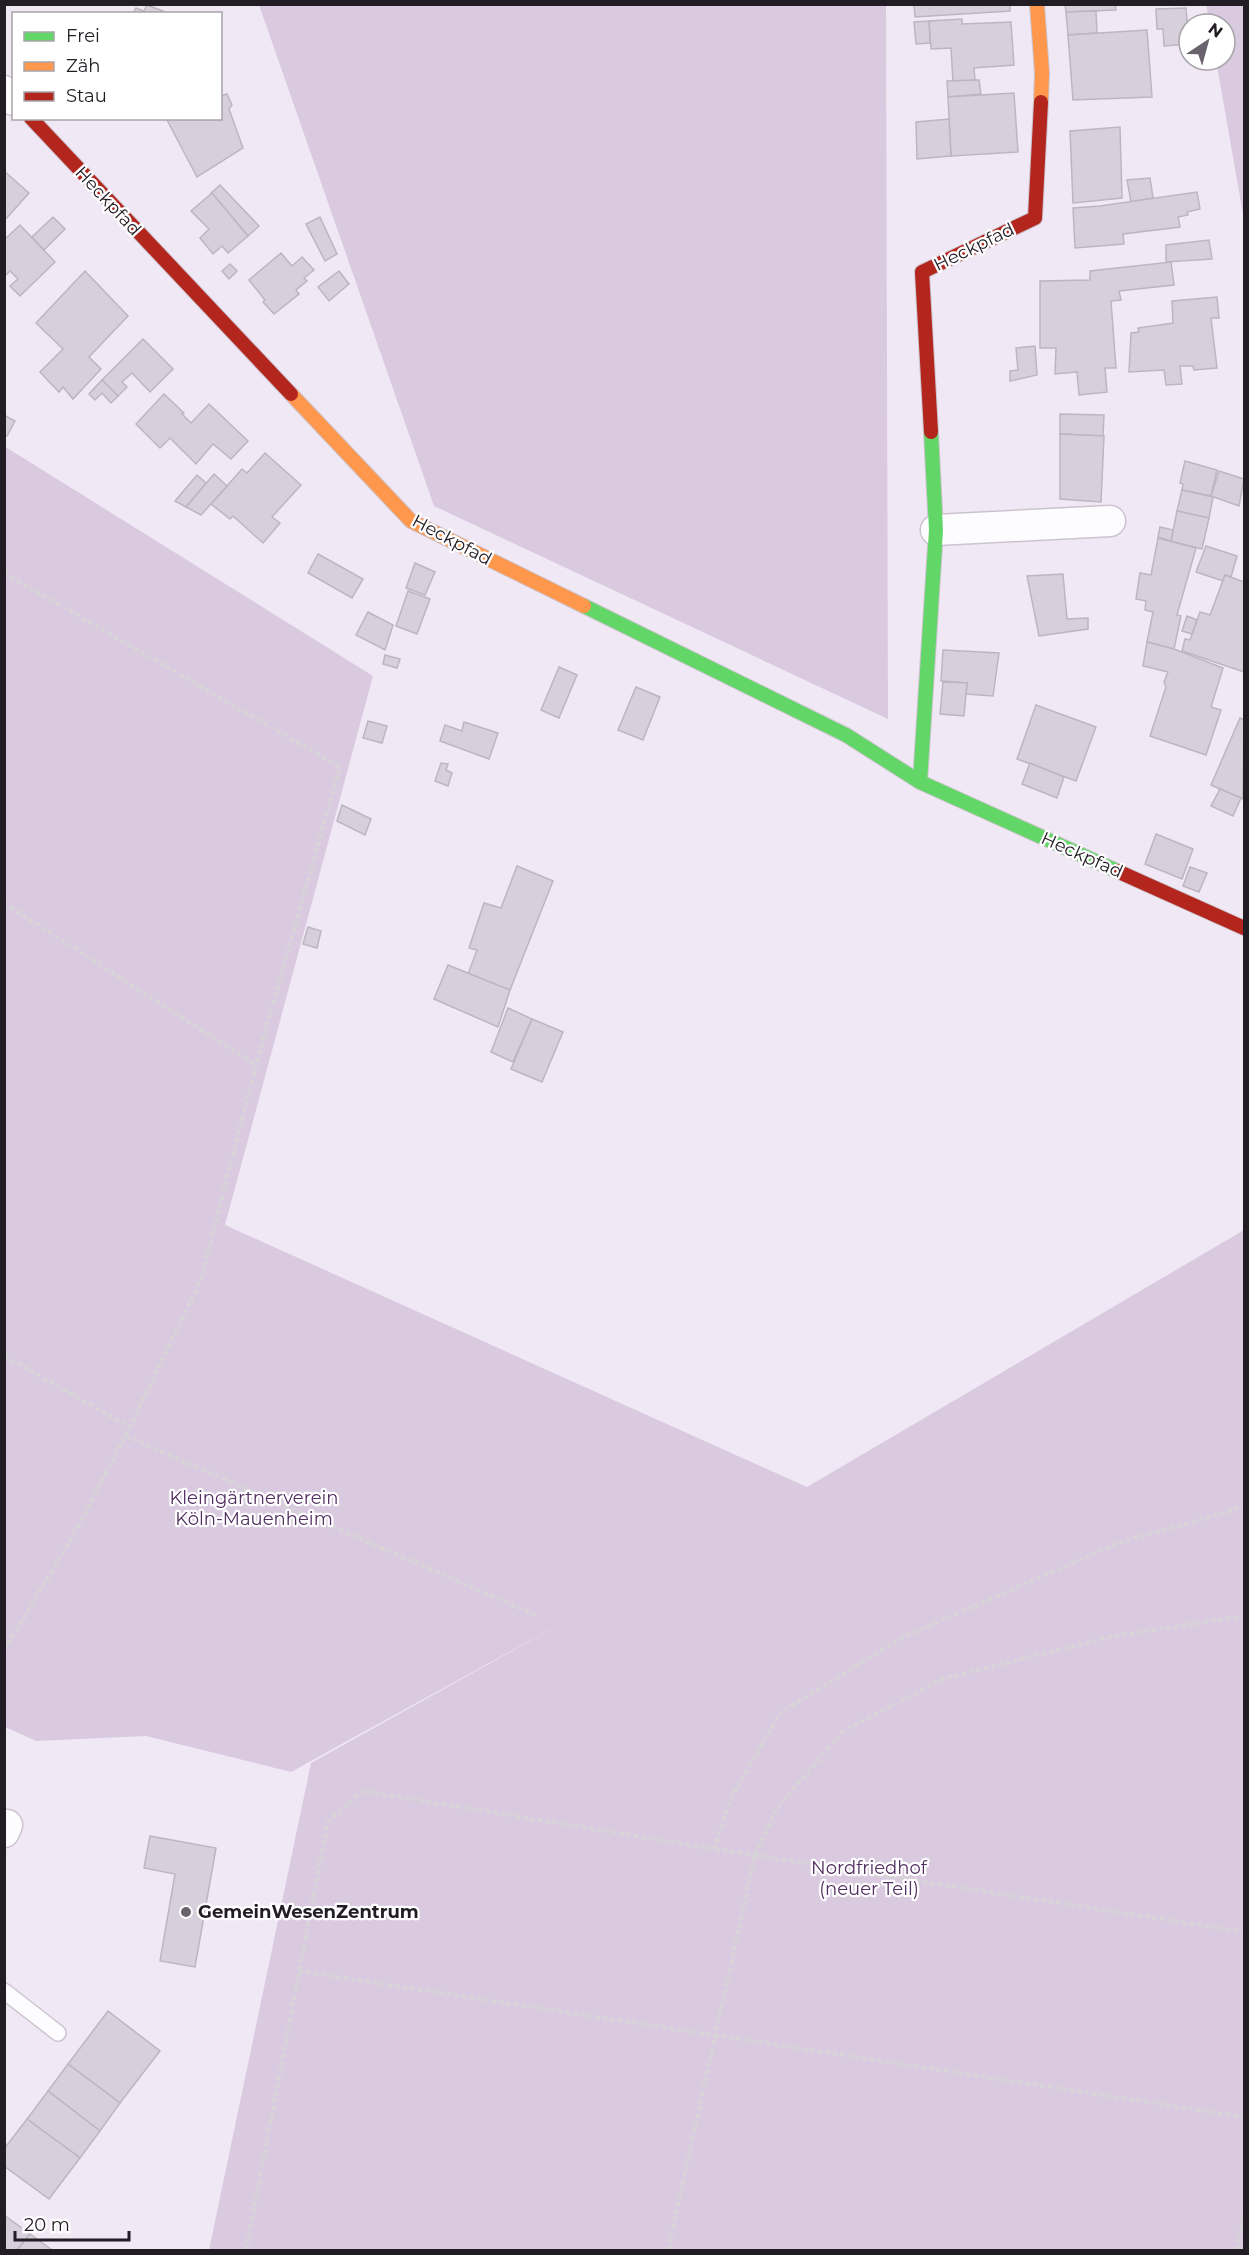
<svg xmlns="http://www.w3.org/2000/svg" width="1249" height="2255" font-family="Montserrat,sans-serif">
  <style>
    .green { fill: #d9cae0 }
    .building { fill: #d7cfdb; stroke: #bdb6c0; stroke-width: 1.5 }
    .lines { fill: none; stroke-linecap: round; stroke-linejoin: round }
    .lane-casing { stroke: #cbc4ce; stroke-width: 18 }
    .street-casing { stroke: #cbc4ce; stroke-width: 33 }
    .fast-casing { stroke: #cbc4ce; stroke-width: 16 }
    .slow-casing { stroke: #cbc4ce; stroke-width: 16 }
    .jam-casing { stroke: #cbc4ce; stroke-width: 16 }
    .path { stroke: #d7d4d8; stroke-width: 4; stroke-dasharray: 4.5 3; stroke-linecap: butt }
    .lane { stroke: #fdfcfe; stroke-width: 15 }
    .street { stroke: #fdfcfe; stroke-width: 30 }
    .fast { stroke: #63d668; stroke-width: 14 }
    .slow { stroke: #ff974d; stroke-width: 14 }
    .jam { stroke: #b3261e; stroke-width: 14 }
    .poi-dot { fill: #6a636d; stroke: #fff; stroke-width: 2 }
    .labels { text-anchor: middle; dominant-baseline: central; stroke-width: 4.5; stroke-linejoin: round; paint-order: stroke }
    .street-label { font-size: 18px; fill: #221c24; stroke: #fff }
    .park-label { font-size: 18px; fill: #522e61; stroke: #fff }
    .poi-label { font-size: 18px; font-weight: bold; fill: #221c24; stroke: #fff; text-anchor: start }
  </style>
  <rect width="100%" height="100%" fill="#f1e8f5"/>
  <!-- green -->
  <g class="green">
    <polygon points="259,5 886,5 888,719 434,506"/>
    <polygon points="1206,5 1244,5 1244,220 1216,60 1225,60 1225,24 1210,24"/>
    <polygon points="4,446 373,676 225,1225 807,1487 1244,1230 1244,2250 209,2250 311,1763 582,1612 291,1772 146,1736 36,1741 5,1727"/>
  </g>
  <!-- building -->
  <g class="building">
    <polygon points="914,4 1010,4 1010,11 915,17"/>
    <polygon points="1065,4 1115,4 1116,10 1066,12"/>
    <polygon points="147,5 163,11 162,13 165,14 133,14 136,8 144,11"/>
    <polygon points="1186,8 1189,44 1164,46 1163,29 1157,29 1156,9"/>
    <polygon points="1096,11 1097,33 1068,35 1066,12"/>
    <polygon points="962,19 962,24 1011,22 1014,65 974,68 975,80 953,82 951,48 931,49 929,21"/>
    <polygon points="929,21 930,43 916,44 914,22"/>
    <polygon points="1147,30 1152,97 1073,100 1068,35"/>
    <polygon points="975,80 979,80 981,94 948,97 947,81"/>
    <polygon points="1014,93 1018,152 951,156 948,97"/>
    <polygon points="227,94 232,105 229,109 243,148 197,177 166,118 220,118 220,95 221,96"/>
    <polygon points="949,119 951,156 917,159 916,122"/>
    <polygon points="1120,127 1122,198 1073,203 1070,131"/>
    <polygon points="4,171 29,193 4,221"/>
    <polygon points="1150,178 1153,198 1131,202 1127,180"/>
    <polygon points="220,185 259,226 248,236 211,193"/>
    <polygon points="1197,192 1200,209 1187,212 1188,215 1178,217 1180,227 1123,234 1124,244 1075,248 1073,208 1100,206"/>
    <polygon points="212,193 248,236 228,253 222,246 213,254 200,238 209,229 191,211"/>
    <polygon points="53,217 65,229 44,250 32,237"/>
    <polygon points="320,217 337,254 325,261 306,224"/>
    <polygon points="20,225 55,262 20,296 10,286 18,279 10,271 4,277 4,240"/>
    <polygon points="1209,240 1212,259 1166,262 1166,245"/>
    <polygon points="281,253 292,266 302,257 314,270 304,278 307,281 296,290 299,294 274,314 263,302 265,300 249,280"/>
    <polygon points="1171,262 1174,285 1119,291 1121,300 1111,301 1116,368 1105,368 1107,392 1079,395 1077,372 1055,374 1056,348 1040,348 1040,281 1090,280 1090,271"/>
    <polygon points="230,264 237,271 229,279 222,271"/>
    <polygon points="85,271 128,316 89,357 101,369 73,399 63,387 59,392 40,372 63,349 36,323"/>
    <polygon points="339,271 349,284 329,301 318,287"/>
    <polygon points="1217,297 1219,318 1211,318 1217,368 1194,370 1193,366 1180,366 1182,384 1166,385 1164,370 1129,372 1131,333 1139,332 1138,328 1173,323 1172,301"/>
    <polygon points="143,339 173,369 150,392 132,373 122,382 127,387 118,396 102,380"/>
    <polygon points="1035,346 1037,375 1010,381 1010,371 1018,370 1016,348"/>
    <polygon points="102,380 118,396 111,403 102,393 95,400 89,394"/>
    <polygon points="164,394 184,413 182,414 191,423 209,404 248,441 231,459 213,444 196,464 170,438 160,448 136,424"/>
    <polygon points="1060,414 1104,415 1103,436 1060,434"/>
    <polygon points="4,415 15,421 7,436 4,434"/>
    <polygon points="1060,434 1104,436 1101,502 1060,499"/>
    <polygon points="265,453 301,485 272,517 280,523 263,543 233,516 230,519 211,504 242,469 247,473"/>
    <polygon points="1185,461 1217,470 1211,496 1182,490 1183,484 1180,483"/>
    <polygon points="1219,471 1244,479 1239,506 1211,496"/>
    <polygon points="214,474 227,486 201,515 186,507"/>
    <polygon points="197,475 206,483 186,507 175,501"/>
    <polygon points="1182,490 1213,497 1209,518 1177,511"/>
    <polygon points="1177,511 1209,518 1202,549 1171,541"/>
    <polygon points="1160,527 1173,530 1171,541 1158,537"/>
    <polygon points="1158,538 1196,548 1177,615 1181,616 1174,649 1147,642 1153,612 1145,610 1146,601 1136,599 1140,573 1151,575"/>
    <polygon points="1206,546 1237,556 1231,577 1225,575 1223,581 1196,572"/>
    <polygon points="318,554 363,579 352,598 308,573"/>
    <polygon points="415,563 435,572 425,595 406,588"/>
    <polygon points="1063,574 1067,619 1088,618 1088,629 1039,636 1027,576"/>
    <polygon points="1225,575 1244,582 1244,672 1182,651 1185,639 1190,640 1200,612 1210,615"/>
    <polygon points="408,591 430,599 417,634 396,626"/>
    <polygon points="368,612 393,625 385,650 356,635"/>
    <polygon points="1187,616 1197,620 1192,634 1182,631"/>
    <polygon points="1147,642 1174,649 1223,668 1211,707 1221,710 1206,755 1150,736 1166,687 1164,682 1168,672 1143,666"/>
    <polygon points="943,650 999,653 993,696 966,694 967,683 941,681"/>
    <polygon points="385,655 400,659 397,668 383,664"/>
    <polygon points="559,667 577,675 559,718 541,710"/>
    <polygon points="943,682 967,683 964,716 940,714"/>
    <polygon points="636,687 660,697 643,740 618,730"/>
    <polygon points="1036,705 1096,727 1076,781 1017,759"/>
    <polygon points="1240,718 1244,720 1243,799 1211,785"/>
    <polygon points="368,721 387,726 382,743 363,738"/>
    <polygon points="464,722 498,733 489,759 440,741 445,725 462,731"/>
    <polygon points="441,763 448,764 446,770 452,773 448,786 435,781"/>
    <polygon points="1030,763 1064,777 1057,798 1022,784"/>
    <polygon points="1220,789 1241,798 1233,816 1211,806"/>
    <polygon points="342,805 371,819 365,835 337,821"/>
    <polygon points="1156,834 1193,849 1182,879 1145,864"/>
    <polygon points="517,866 553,881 510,990 468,974 477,950 469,948 484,903 501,908"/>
    <polygon points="1190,867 1207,873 1199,892 1183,886"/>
    <polygon points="308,927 321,931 317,948 303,944"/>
    <polygon points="448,965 510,990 498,1027 434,999"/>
    <polygon points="508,1008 532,1019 513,1062 491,1052"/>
    <polygon points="532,1019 563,1032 542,1082 511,1069"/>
    <polygon points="150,1836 216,1848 195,1967 160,1961 175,1874 144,1868"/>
    <polygon points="108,2011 160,2051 120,2103 68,2064"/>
    <polygon points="68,2064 120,2103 100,2131 48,2091"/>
    <polygon points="48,2091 100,2131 80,2158 27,2119"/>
    <polygon points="27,2119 80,2158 49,2199 4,2166 4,2149"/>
    <polygon points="4,2215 30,2234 17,2250 4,2250"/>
    <polygon points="30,2234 52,2250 17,2250"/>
  </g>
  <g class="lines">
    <defs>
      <polyline id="lane" points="4,1991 58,2033"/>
      <g id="street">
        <polyline points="4,91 14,100"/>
        <polyline points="936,530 1110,521"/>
        <polyline points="4,1832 7,1825"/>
      </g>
      <g id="fast">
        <polyline points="584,606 846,735 920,782 1117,871"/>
        <polyline points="920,782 936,530 931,432"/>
      </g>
      <g id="slow">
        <polyline points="1037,4 1042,73 1041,102"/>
        <polyline points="291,394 411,521 584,606"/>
      </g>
      <g id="jam">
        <polyline points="31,118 291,394"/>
        <polyline points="931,432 922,272 1035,218 1041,102"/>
        <polyline points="1117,871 1244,928"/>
      </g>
    </defs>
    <!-- lane casing -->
    <use href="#lane" class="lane-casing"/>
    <!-- street casing -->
    <use href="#street" class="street-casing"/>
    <!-- fast casing -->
    <use href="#fast" class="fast-casing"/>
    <!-- slow casing -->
    <use href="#slow" class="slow-casing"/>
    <!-- jam casing -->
    <use href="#jam" class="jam-casing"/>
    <!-- path -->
    <g class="path">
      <polyline points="4,573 340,767 258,1057 202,1277 130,1427 72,1538 4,1650"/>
      <polyline points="4,903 256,1065"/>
      <polyline points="4,1356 130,1427"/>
      <polyline points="126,1436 537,1616"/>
      <polyline points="714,1849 730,1800 780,1713 899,1639 1118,1543 1244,1507"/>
      <polyline points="299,1971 1244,2117"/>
      <polyline points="246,2250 328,1821 363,1791 714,1849 1244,1932"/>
      <polyline points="668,2250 755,1855 778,1807 843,1731 945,1678 1109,1637 1244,1616"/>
      <polyline points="1237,2250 1244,2209"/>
    </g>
    <!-- lane -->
    <use href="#lane" class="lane"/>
    <!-- street -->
    <use href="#street" class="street"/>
    <!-- fast -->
    <use href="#fast" class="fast"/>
    <!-- slow -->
    <use href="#slow" class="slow"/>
    <!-- jam -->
    <use href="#jam" class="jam"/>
  </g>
  <!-- markers -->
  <circle class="poi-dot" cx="186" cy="1912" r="6"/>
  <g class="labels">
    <!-- street labels -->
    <g class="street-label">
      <text transform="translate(108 201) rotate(47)">Heckpfad</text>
      <text transform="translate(974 247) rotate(-26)">Heckpfad</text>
      <text transform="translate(452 540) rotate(28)">Heckpfad</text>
      <text transform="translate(1082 855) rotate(24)">Heckpfad</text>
    </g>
    <!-- park labels -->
    <g class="park-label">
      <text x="254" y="1498">Kleingärtnerverein<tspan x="254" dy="21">Köln-Mauenheim</tspan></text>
      <text x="869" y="1868">Nordfriedhof<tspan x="869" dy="21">(neuer Teil)</tspan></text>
    </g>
    <!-- poi labels -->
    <g class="poi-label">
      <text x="198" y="1912">GemeinWesenZentrum</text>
    </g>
  </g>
  <!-- border -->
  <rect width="1249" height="2255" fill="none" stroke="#221c24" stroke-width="12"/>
  <!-- legend -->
  <rect x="12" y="12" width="210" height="108" fill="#ffffff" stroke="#a7a4a7" stroke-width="1.5"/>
  <rect x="24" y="32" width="30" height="9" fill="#63d668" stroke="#a7a4a7" stroke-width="1.5"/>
  <text x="66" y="42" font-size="18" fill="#221c24">Frei</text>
  <rect x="24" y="62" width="30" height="9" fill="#ff974d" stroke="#a7a4a7" stroke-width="1.5"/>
  <text x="66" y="72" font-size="18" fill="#221c24">Zäh</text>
  <rect x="24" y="92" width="30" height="9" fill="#b3261e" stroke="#a7a4a7" stroke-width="1.5"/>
  <text x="66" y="102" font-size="18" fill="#221c24">Stau</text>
  <!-- north arrow -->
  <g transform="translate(1207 42) rotate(36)"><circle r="28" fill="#ffffff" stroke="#a7a4a7" stroke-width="1.5"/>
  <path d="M0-4.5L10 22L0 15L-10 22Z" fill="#6a636d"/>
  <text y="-9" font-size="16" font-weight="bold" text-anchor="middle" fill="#221c24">N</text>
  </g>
  <!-- scale -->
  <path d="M15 2231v9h114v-9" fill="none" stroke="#221c24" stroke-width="3"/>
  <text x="24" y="2231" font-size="18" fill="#221c24" stroke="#ffffff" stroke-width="4.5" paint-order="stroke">20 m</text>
</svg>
